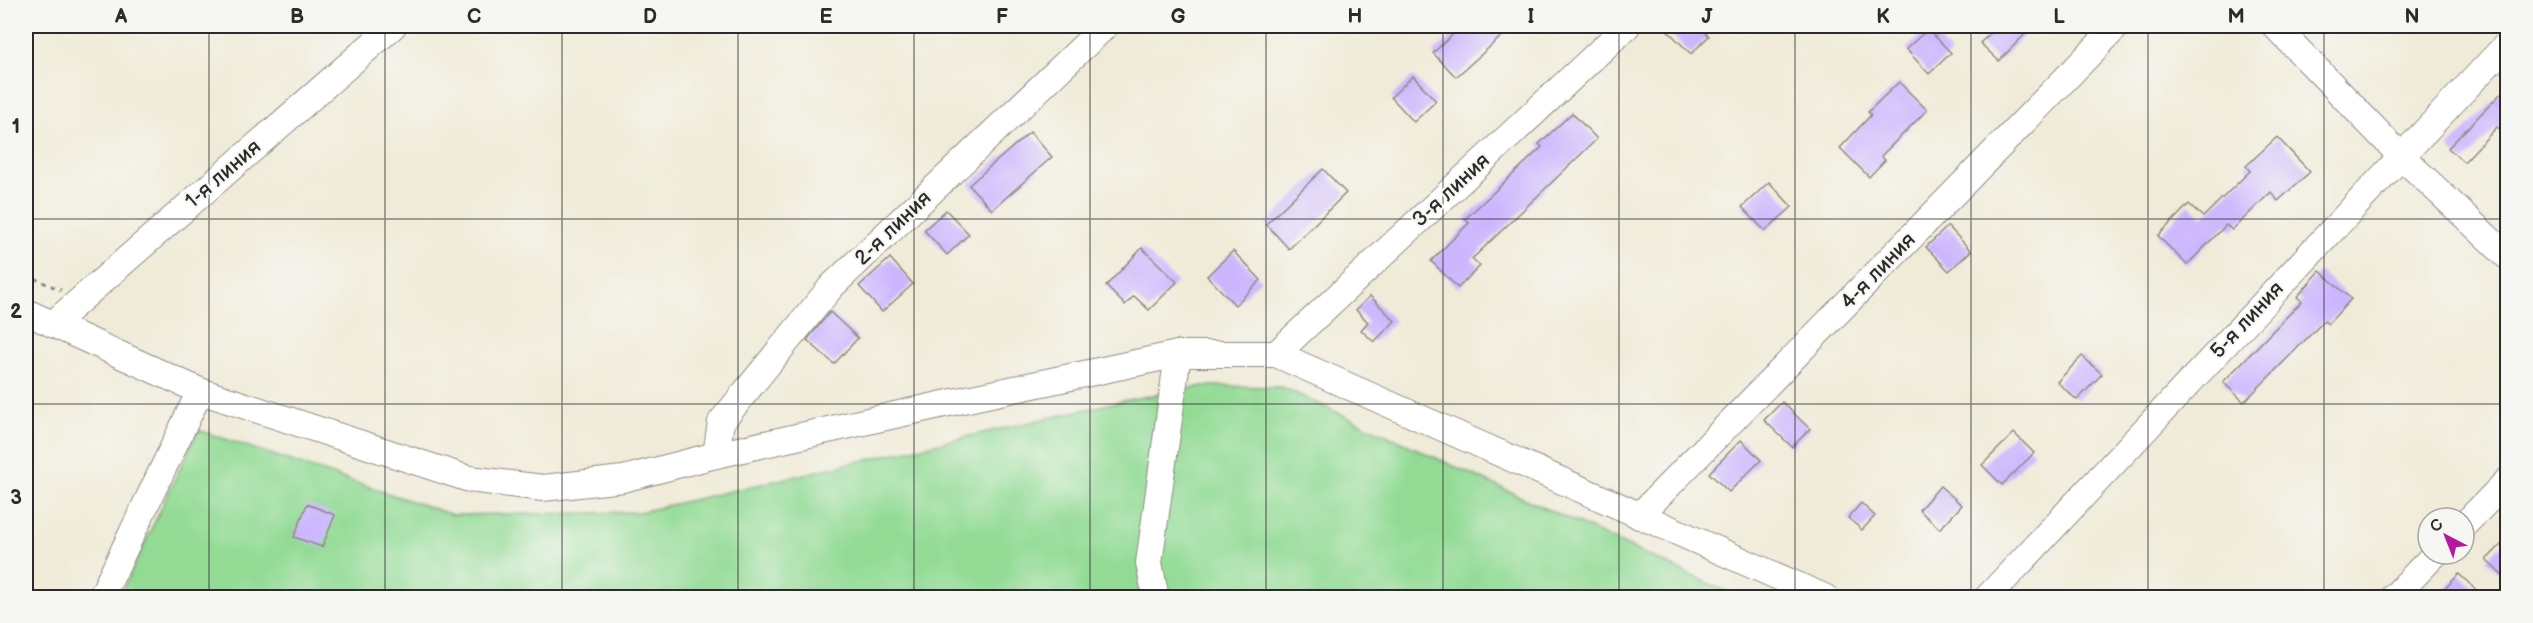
<svg xmlns="http://www.w3.org/2000/svg" width="2533" height="623" font-family="'Balsamiq Sans',sans-serif">
  <style>
    .green { fill: #93db95; stroke: #5f8360; stroke-width: 1.5 }
    .building { fill: #ccb5fe }
    .lines { fill: none; stroke-linecap: round; stroke-linejoin: round }
    .minor-casing { stroke: #8e8b82; stroke-width: 28 }
    .path { stroke: #8e8b82; stroke-width: 3; stroke-dasharray: 4.5 4.5; stroke-linecap: butt }
    .minor { stroke: #fff; stroke-width: 26 }
    .grid { fill: none; stroke: #2b2b2b; stroke-width: 1.5; stroke-opacity: 0.55 }
    .labels { text-anchor: middle; dominant-baseline: central; stroke-width: 4.5; stroke-linejoin: round; paint-order: stroke }
    .street-label { font-size: 21px; fill: #2b2b2b; stroke: #f6f6f2 }
    .neatline { fill: none; stroke: #2b2b2b; stroke-width: 2 }
    .grid-label { font-size: 20px; text-anchor: middle; font-weight: bold; fill: #2b2b2b }
  </style>
  <rect width="100%" height="100%" fill="#f6f6f2"/>
  <filter id="ink" filterUnits="userSpaceOnUse"><feTurbulence type="fractalNoise" baseFrequency=".0167" numOctaves="2"/><feDisplacementMap in="SourceGraphic" scale="12" xChannelSelector="R" yChannelSelector="G"/><feConvolveMatrix kernelMatrix="1 2 1 2 8 2 1 2 1" color-interpolation-filters="sRGB"/></filter>
  <filter id="wash" filterUnits="userSpaceOnUse"><feTurbulence type="fractalNoise" baseFrequency=".008" numOctaves="4" result="noise"/><feDisplacementMap in="SourceGraphic" scale="24" xChannelSelector="R" yChannelSelector="G"/><feGaussianBlur stdDeviation="1.35" result="paint"/><feColorMatrix in="noise" values="0 0 0 0 0 0 0 0 0 0 0 0 0 0 0 0 0 1.4 0 .05"/><feComposite in="paint" operator="in"/></filter>
  <g filter="url(#wash)">
    <rect width="100%" height="100%" fill="#f0ebd8"/>
    <!-- green -->
    <polygon class="green" points="1203,386 1282,387 1738,597 119,598 198,430 453,515 640,512 1122,401"/>
    <g id="blocks">
      <!-- building -->
      <g class="building">
        <polygon points="1462,26 1513,26 1456,77 1433,53"/>
        <polygon points="1663,26 1699,26 1709,36 1691,54"/>
        <polygon points="1998,26 2033,26 1999,61 1980,43"/>
        <polygon points="1928,29 1951,53 1929,74 1906,49"/>
        <polygon points="1413,76 1436,101 1414,122 1391,97"/>
        <polygon points="1899,82 1927,110 1881,156 1885,160 1869,177 1840,148 1871,115 1868,112"/>
        <polygon points="2508,86 2508,136 2497,127 2464,162 2448,148"/>
        <polygon points="1572,113 1597,139 1472,259 1480,266 1458,288 1431,261 1469,223 1465,219 1542,147 1539,144"/>
        <polygon points="1030,132 1052,157 992,210 969,185"/>
        <polygon points="2277,137 2310,172 2278,201 2271,192 2232,230 2226,225 2187,265 2158,236 2189,204 2203,217 2250,171 2246,166"/>
        <polygon points="1323,169 1346,193 1289,249 1266,224"/>
        <polygon points="1769,182 1792,207 1765,231 1742,207"/>
        <polygon points="946,210 969,234 947,255 924,230"/>
        <polygon points="1948,226 1971,251 1949,271 1926,247"/>
        <polygon points="1142,248 1177,282 1149,310 1134,296 1125,305 1106,286"/>
        <polygon points="1233,251 1261,280 1235,305 1207,276"/>
        <polygon points="890,258 913,284 882,312 859,286"/>
        <polygon points="2320,271 2351,299 2328,324 2324,321 2244,402 2223,382 2302,301 2297,297"/>
        <polygon points="1370,296 1395,321 1374,342 1361,330 1368,322 1356,310"/>
        <polygon points="830,312 858,338 834,364 807,340"/>
        <polygon points="2082,356 2102,374 2077,400 2057,382"/>
        <polygon points="1782,402 1810,429 1792,447 1764,420"/>
        <polygon points="2014,433 2034,453 2002,485 1982,465"/>
        <polygon points="1741,440 1761,460 1729,492 1709,473"/>
        <polygon points="1940,486 1962,505 1940,529 1919,510"/>
        <polygon points="1861,503 1875,516 1862,530 1848,518"/>
        <polygon points="307,504 335,515 322,547 294,537"/>
        <polygon points="2508,538 2508,581 2486,560"/>
        <polygon points="2459,574 2484,597 2437,597"/>
      </g>
    </g>
  </g>
  <g filter="url(#ink)">
    <use href="#blocks" fill-opacity="0" stroke="#8e8b82" stroke-width="1.5"/>
    <g class="lines">
      <defs>
        <g id="minor">
          <polyline points="2275,26 2401,156 2508,257"/>
          <polyline points="26,312 200,391 469,479 543,488 623,479 716,455 944,404 1178,354 1276,354 1826,598"/>
          <polyline points="54,323 393,26"/>
          <polyline points="1276,354 1627,26"/>
          <polyline points="716,455 721,422 832,286 1105,26"/>
          <polyline points="1639,516 2117,26"/>
          <polyline points="2464,525 2508,480"/>
          <polyline points="101,598 200,391"/>
          <polyline points="1156,598 1149,563 1178,354"/>
          <polyline points="1987,598 2508,43"/>
          <polyline points="2393,598 2435,554"/>
        </g>
      </defs>
      <!-- minor casing -->
      <use href="#minor" class="minor-casing"/>
      <!-- path -->
      <polyline class="path" points="26,275 61,290"/>
      <!-- minor -->
      <use href="#minor" class="minor"/>
    </g>
  </g>
  <!-- grid -->
  <path class="grid" d="M209,26V598M385,26V598M562,26V598M738,26V598M914,26V598M1090,26V598M1266,26V598M1443,26V598M1619,26V598M1795,26V598M1971,26V598M2148,26V598M2324,26V598M26,219H2508M26,404H2508"/>
  <g class="labels">
    <!-- street labels -->
    <g class="street-label">
      <text transform="translate(223 174) rotate(-41)">1-я линия</text>
      <text transform="translate(1451 190) rotate(-43)">3-я линия</text>
      <text transform="translate(893 228) rotate(-44)">2-я линия</text>
      <text transform="translate(1878 271) rotate(-46)">4-я линия</text>
      <text transform="translate(2247 320) rotate(-47)">5-я линия</text>
    </g>
  </g>
  <!-- margin -->
  <rect width="2533" height="623" fill="none" stroke="#f6f6f2" stroke-width="66"/>
  <!-- north arrow -->
  <g transform="translate(2446 536) rotate(318)"><circle r="28" fill="#f6f6f2" stroke="#a5a5a2" stroke-width="1.5"/>
  <path d="M0-4.5L10 22L0 15L-10 22Z" fill="#b5179e"/>
  <text y="-9" font-size="16" font-weight="bold" text-anchor="middle" fill="#2b2b2b">С</text>
  </g>
  <rect x="33" y="33" width="2467" height="557" class="neatline"/>
  <g class="grid-label">
    <text x="121" y="23">A</text>
    <text x="297" y="23">B</text>
    <text x="474" y="23">C</text>
    <text x="650" y="23">D</text>
    <text x="826" y="23">E</text>
    <text x="1002" y="23">F</text>
    <text x="1178" y="23">G</text>
    <text x="1355" y="23">H</text>
    <text x="1531" y="23">I</text>
    <text x="1707" y="23">J</text>
    <text x="1883" y="23">K</text>
    <text x="2059" y="23">L</text>
    <text x="2236" y="23">M</text>
    <text x="2412" y="23">N</text>
    <text x="16" y="133">1</text>
    <text x="16" y="318">2</text>
    <text x="16" y="504">3</text>
  </g>
</svg>
